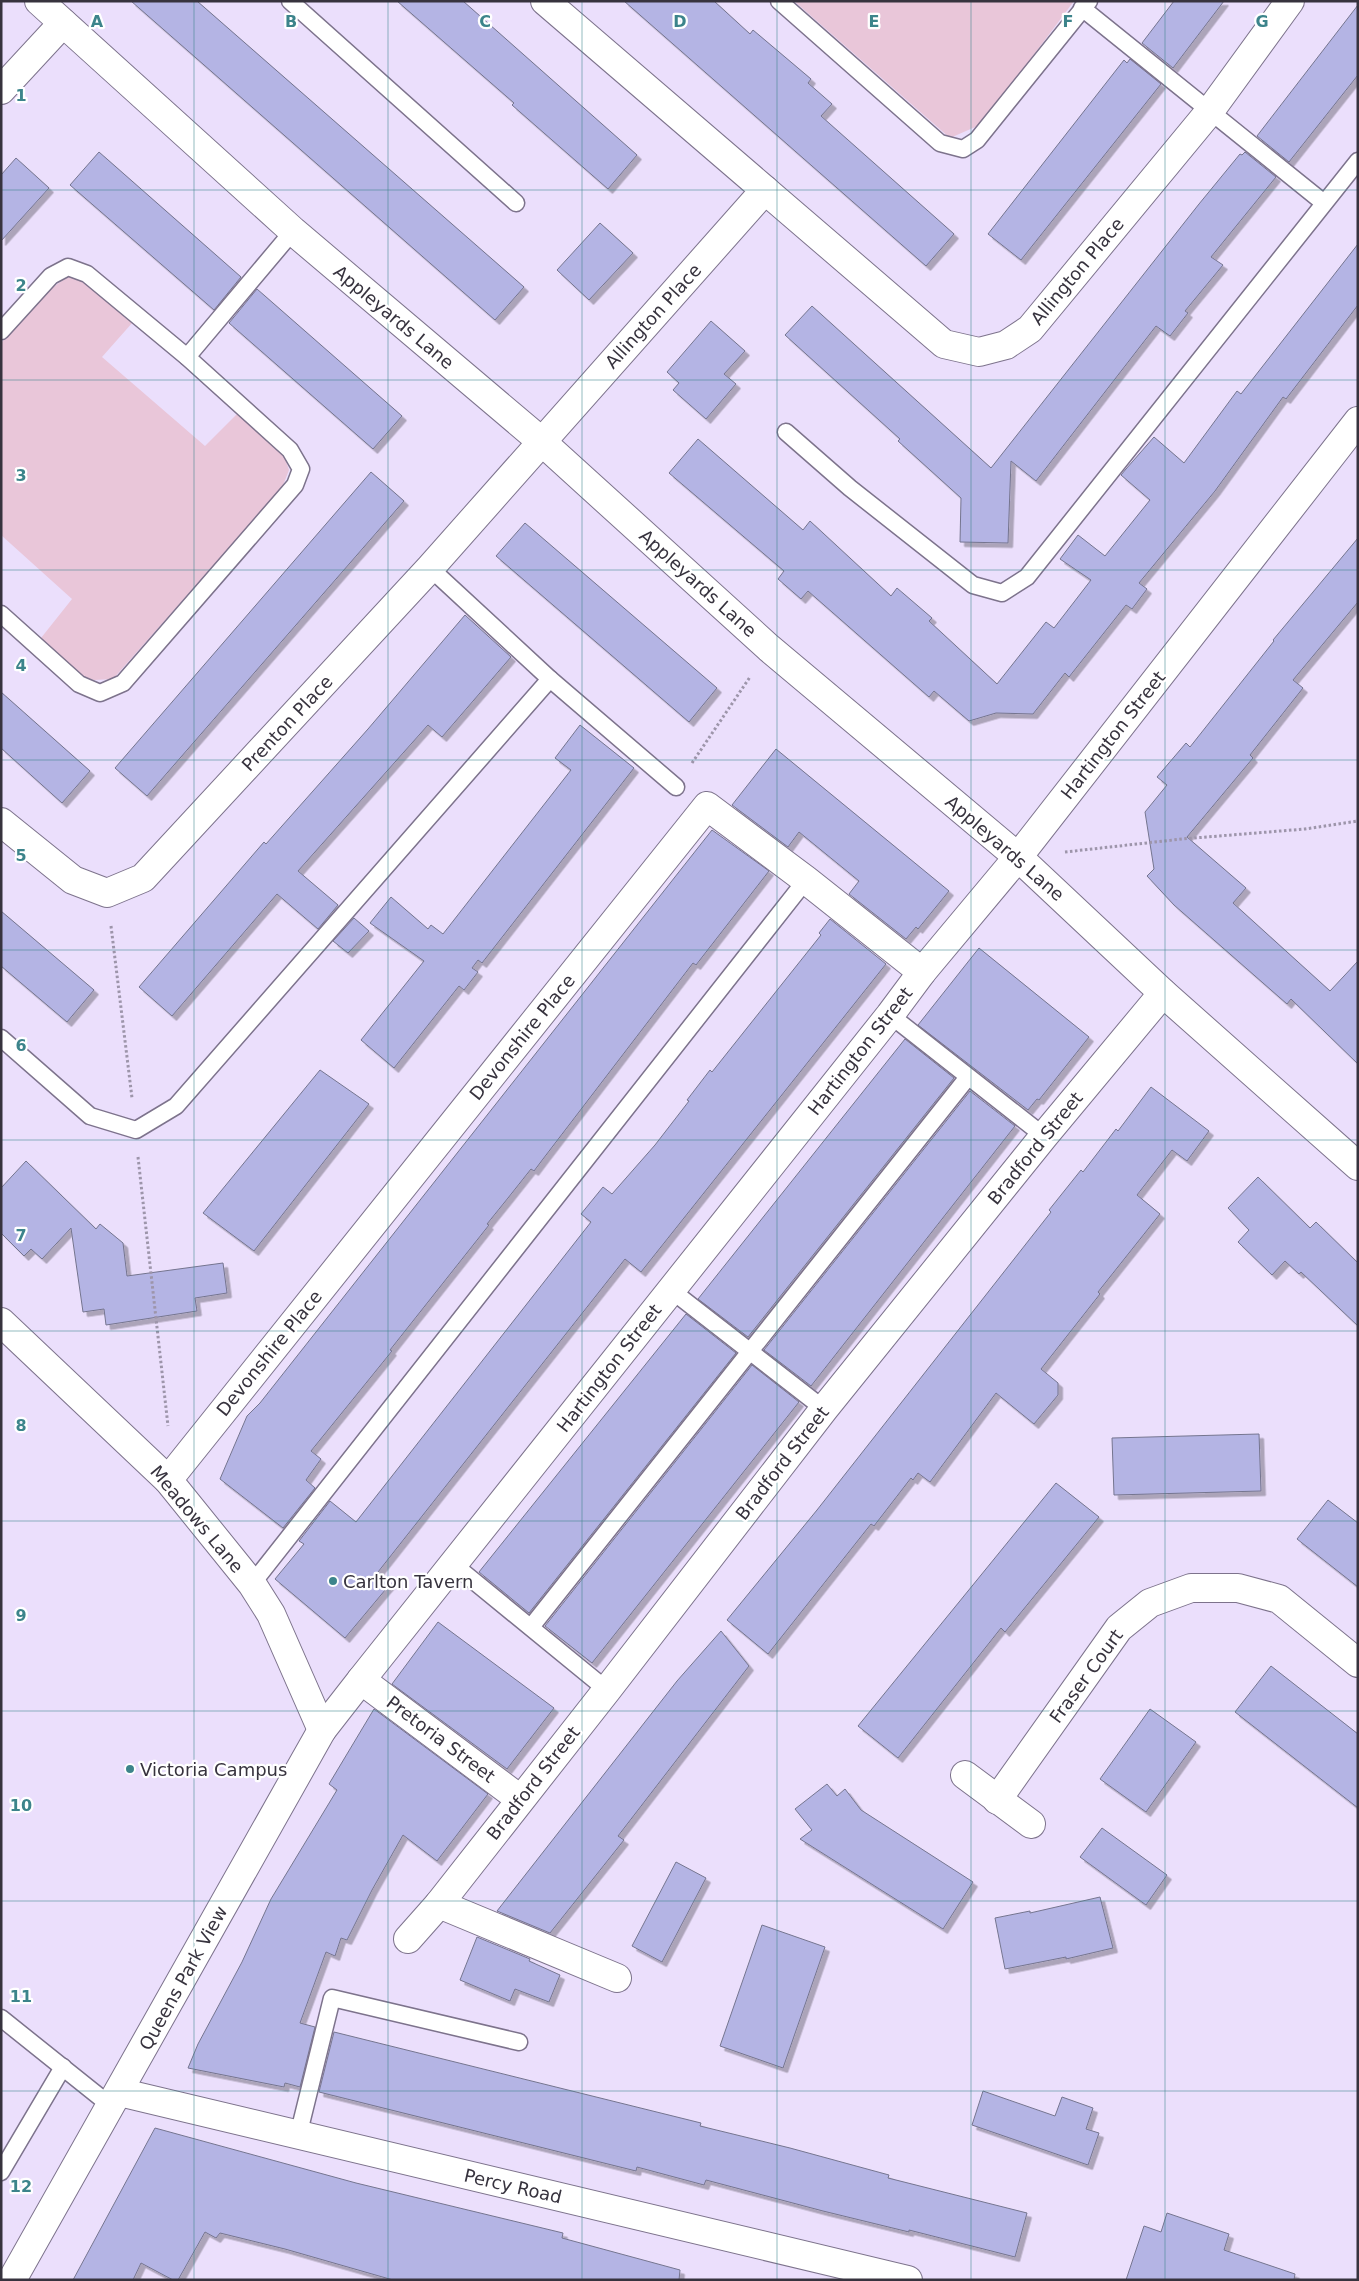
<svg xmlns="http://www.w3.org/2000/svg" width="1359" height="2281" font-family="'DejaVu Sans',sans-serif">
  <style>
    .green { fill: #e9c6d9 }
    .building { fill: #b4b4e4; stroke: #75758f; filter: url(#shadow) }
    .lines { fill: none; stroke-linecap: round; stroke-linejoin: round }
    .service-casing { stroke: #7d738c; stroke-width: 19 }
    .minor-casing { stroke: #7d738c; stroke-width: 30 }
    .tertiary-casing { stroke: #7d738c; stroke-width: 30 }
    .path { stroke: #9d95aa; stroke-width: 3; stroke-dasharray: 2.5 2.5; stroke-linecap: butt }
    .service { stroke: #fff; stroke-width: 16 }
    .minor { stroke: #fff; stroke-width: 28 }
    .tertiary { stroke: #fff; stroke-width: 28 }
    .grid { fill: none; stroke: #3c848b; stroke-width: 1; stroke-opacity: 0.55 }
    .poi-dot { fill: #3c848b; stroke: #fff; stroke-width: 2 }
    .labels { text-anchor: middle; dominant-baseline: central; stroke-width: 4.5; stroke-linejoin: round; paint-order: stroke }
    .street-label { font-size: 18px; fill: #37333e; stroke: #fff }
    .poi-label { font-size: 18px; fill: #37333e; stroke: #fff; text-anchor: start }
    .grid-label { font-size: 16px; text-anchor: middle; font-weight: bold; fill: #3c848b; stroke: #fff; stroke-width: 4.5; stroke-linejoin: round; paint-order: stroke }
  </style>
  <defs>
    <filter id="shadow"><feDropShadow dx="4.5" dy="4.5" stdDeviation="0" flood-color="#0004"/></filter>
  </defs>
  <rect width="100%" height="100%" fill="#ebdffc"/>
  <!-- green -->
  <g class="green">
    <polygon points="794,1 1074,1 982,124 950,138"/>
    <polygon points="70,275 94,287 133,322 102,357 205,446 239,412 282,449 289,470 282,488 113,679 94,680 82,676 41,638 72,599 1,535 1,343 49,290"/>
  </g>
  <!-- building -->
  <g class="building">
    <polygon points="131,1 197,1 524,287 495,320"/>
    <polygon points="397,1 463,1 637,155 608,189 512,105 514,103"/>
    <polygon points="624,1 714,1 750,34 753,30 811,79 808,83 832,104 821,116 954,234 926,266"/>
    <polygon points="1174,1 1224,1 1173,68 1142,43"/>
    <polygon points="1358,5 1358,75 1289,162 1257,136"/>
    <polygon points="1130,59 1161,84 1021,260 988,234 1124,60 1127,63"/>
    <polygon points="99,152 241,277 214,310 70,185"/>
    <polygon points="1245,152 1276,177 1211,257 1223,265 1185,311 1188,313 1170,336 1156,326 1036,481 1011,461 1008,543 960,542 961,498 898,441 900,439 785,335 812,306 991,468 1199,204 1240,154 1242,155"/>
    <polygon points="16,158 49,188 1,241 1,175"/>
    <polygon points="600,223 633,253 589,300 557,270"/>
    <polygon points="1358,244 1358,305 1286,399 1283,397 1215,491 1139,583 1147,589 1132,609 1126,605 1069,677 1065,673 1033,714 996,713 969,721 934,691 929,697 808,591 801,599 778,579 784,571 669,473 698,439 803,530 810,521 891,596 897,588 932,618 929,621 997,684 1046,622 1054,628 1091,580 1060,559 1078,535 1105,556 1150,500 1121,475 1126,469 1154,437 1184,463 1237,391 1241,394"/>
    <polygon points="257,289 402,416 373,449 229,323"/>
    <polygon points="711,321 745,351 724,374 736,384 706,419 673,390 679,383 667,372"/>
    <polygon points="371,472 404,501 147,796 115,768"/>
    <polygon points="525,523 717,688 689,722 496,556"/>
    <polygon points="1358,538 1358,602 1293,680 1303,688 1250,755 1253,758 1187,837 1246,888 1233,903 1330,991 1358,961 1358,1064 1291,999 1287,1004 1174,905 1147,876 1154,869 1145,812 1167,785 1157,777 1186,743 1190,747 1274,641 1273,640"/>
    <polygon points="465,615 511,657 442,737 428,725 298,871 338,905 318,929 277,894 172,1016 139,987 264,842 266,844 368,729"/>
    <polygon points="1,692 90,771 62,803 1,748"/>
    <polygon points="580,725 634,768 482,963 478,960 472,968 478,972 464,990 459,986 394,1068 361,1040 424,961 370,923 391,897 428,929 431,925 443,934 571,770 555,758"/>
    <polygon points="776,749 949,891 918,929 916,927 906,939 849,894 859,881 799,832 788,847 732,805"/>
    <polygon points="712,830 769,871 696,965 693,963 543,1159 534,1171 531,1169 508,1198 487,1224 489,1225 390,1350 392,1351 311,1451 321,1459 306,1480 315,1488 283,1528 220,1479 247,1416 260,1403"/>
    <polygon points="1,911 94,990 67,1022 1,966"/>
    <polygon points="354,918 369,931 348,953 333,941"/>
    <polygon points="830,919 886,964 641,1272 625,1259 378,1572 391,1583 345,1638 275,1579 304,1544 299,1541 330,1501 356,1522 591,1222 581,1214 603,1187 612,1194 655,1145 689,1101 687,1100 710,1070 712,1072 821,935 819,933"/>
    <polygon points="979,948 1089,1037 1039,1100 1037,1099 1028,1110 918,1025"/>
    <polygon points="905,1039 954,1078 748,1337 698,1299"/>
    <polygon points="320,1070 369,1104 254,1251 203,1213"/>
    <polygon points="1151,1087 1209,1131 1187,1161 1172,1150 1137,1195 1160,1214 1098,1292 1100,1294 1041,1369 1058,1383 1058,1395 1034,1424 996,1393 930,1482 918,1473 913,1480 911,1478 874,1526 871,1524 768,1654 727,1620 817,1510 1051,1212 1049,1210 1081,1170 1083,1172 1116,1129 1118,1131"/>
    <polygon points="970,1091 1015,1126 811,1386 764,1350"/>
    <polygon points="26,1161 96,1229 100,1224 123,1243 127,1276 223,1263 227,1293 195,1298 197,1311 106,1325 104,1309 83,1312 71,1228 42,1259 31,1249 24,1256 1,1233 1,1188"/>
    <polygon points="1258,1177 1310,1228 1316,1222 1358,1263 1358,1326 1301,1272 1299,1274 1285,1261 1272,1275 1238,1242 1249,1230 1228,1208"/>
    <polygon points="686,1314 736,1353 529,1613 479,1572"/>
    <polygon points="752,1365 799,1402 592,1663 545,1626"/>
    <polygon points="1259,1434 1261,1491 1114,1495 1112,1438"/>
    <polygon points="1056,1483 1099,1517 1005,1632 1001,1628 898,1758 858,1726"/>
    <polygon points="1328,1500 1358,1523 1358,1587 1297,1539"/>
    <polygon points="438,1622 554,1708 507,1769 392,1684"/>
    <polygon points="721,1631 749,1666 618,1836 624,1840 550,1933 497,1911 677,1681"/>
    <polygon points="1271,1666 1358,1734 1358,1808 1235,1712"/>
    <polygon points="374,1709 488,1794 437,1861 403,1835 372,1890 347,1940 341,1938 335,1956 326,1952 300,2023 315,2027 300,2087 285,2083 284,2087 188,2068 198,2044 242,1962 271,1899 337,1790 329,1784"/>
    <polygon points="1150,1709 1196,1742 1146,1812 1100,1779"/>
    <polygon points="827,1784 837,1796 845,1789 861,1810 973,1882 943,1929 800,1839 812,1830 795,1809"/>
    <polygon points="1102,1828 1167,1875 1146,1905 1080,1857"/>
    <polygon points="676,1862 706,1878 662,1962 632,1946"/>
    <polygon points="1100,1897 1113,1948 1066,1959 1066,1957 1005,1969 995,1918 1030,1911 1030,1913"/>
    <polygon points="762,1925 825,1947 783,2068 720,2046"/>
    <polygon points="477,1937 530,1959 529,1961 560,1975 549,2002 515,1989 510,2001 460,1980"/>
    <polygon points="334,2032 701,2123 700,2126 790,2148 889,2175 888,2178 1027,2213 1015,2257 909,2230 909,2232 823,2211 706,2180 704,2185 637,2167 636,2171 319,2092"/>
    <polygon points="983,2091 1055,2116 1062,2097 1093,2108 1086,2129 1099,2133 1088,2165 972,2125"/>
    <polygon points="155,2128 356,2183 563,2233 562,2238 680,2270 679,2280 393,2280 285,2249 220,2233 216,2238 205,2232 178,2280 173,2280 141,2263 133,2280 73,2280"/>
    <polygon points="1167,2213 1229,2234 1224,2250 1295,2274 1294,2280 1126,2280 1144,2226 1161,2232"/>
  </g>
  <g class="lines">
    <defs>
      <g id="service">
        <polyline points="290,1 516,203"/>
        <polyline points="779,1 940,143 963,149 977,140 1089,1"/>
        <polyline points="1082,8 1324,203"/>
        <polyline points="1,331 51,276 68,267 87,274 187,357 290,450 301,469 295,485 123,683 100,693 79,684 1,614"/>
        <polyline points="187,357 293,231"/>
        <polyline points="786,432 850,488 973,585 1002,593 1027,577 1358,161"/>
        <polyline points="430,568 550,679"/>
        <polyline points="890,1015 1044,1136"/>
        <polyline points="1,1038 90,1116 136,1130 176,1106 550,679 676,787"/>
        <polyline points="671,1290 824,1409"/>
        <polyline points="453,1564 607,1690"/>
        <polyline points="252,1584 806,880"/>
        <polyline points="531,1627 968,1077"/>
        <polyline points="1,2018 111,2106"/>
        <polyline points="298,2136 332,1998 519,2042"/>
        <polyline points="1,2172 63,2067"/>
      </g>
      <g id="minor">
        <polyline points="39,1 293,231 541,441 769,648 1018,857 1163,993 1358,1166"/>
        <polyline points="1,90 63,23"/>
        <polyline points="765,190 944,344 979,352 1006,345 1030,329 1210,111 1290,1"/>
        <polyline points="1,822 73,880 107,893 143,878 430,568 765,190 545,1"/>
        <polyline points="1,1322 168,1480 252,1584 271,1614 322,1730"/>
        <polyline points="168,1480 707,806 806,880 922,972"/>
        <polyline points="965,1775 1031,1824"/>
        <polyline points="520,1799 361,1680 890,1015 922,972 1018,857 1358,421"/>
        <polyline points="997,1800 1119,1628 1150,1603 1191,1588 1238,1588 1279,1599 1358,1663"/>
        <polyline points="439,1904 617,1978"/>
        <polyline points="408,1939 439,1904 607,1690 824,1409 1044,1136 1163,993"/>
        <polyline points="119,2092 908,2280"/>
      </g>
      <polyline id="tertiary" points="12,2280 322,1730 361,1680"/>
    </defs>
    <!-- service casing -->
    <use href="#service" class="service-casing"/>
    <!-- minor casing -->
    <use href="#minor" class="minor-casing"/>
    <!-- tertiary casing -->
    <use href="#tertiary" class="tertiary-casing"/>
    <!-- path -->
    <g class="path">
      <polyline points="692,763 750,677"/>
      <polyline points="1065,852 1182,839 1305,829 1358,821"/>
      <polyline points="111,926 132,1098"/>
      <polyline points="138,1157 168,1426"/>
    </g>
    <!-- service -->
    <use href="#service" class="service"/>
    <!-- minor -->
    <use href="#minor" class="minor"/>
    <!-- tertiary -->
    <use href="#tertiary" class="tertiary"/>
  </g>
  <!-- grid -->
  <path class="grid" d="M194,1V2280M388,1V2280M582,1V2280M777,1V2280M971,1V2280M1165,1V2280M1,190H1358M1,380H1358M1,570H1358M1,760H1358M1,950H1358M1,1140H1358M1,1331H1358M1,1521H1358M1,1711H1358M1,1901H1358M1,2091H1358"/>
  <!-- markers -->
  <g class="poi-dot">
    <circle cx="333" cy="1581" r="5"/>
    <circle cx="130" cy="1769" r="5"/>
  </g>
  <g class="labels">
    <!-- street labels -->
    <g class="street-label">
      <text transform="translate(1077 271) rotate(-50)">Allington Place</text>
      <text transform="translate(653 316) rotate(-48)">Allington Place</text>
      <text transform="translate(394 317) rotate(40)">Appleyards Lane</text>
      <text transform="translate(698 583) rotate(42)">Appleyards Lane</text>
      <text transform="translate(287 723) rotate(-47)">Prenton Place</text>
      <text transform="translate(1113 735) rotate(-52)">Hartington Street</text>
      <text transform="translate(1005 848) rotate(41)">Appleyards Lane</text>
      <text transform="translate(522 1037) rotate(-51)">Devonshire Place</text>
      <text transform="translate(860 1051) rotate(-52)">Hartington Street</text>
      <text transform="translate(1035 1148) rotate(-51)">Bradford Street</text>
      <text transform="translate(269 1353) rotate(-51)">Devonshire Place</text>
      <text transform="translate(609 1368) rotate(-52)">Hartington Street</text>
      <text transform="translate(782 1463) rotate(-52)">Bradford Street</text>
      <text transform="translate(197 1519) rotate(50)">Meadows Lane</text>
      <text transform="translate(1086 1676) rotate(-54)">Fraser Court</text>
      <text transform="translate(441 1739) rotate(37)">Pretoria Street</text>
      <text transform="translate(533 1783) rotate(-52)">Bradford Street</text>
      <text transform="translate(183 1978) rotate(-61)">Queens Park View</text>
      <text transform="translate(513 2186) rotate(13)">Percy Road</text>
    </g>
    <!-- poi labels -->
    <g class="poi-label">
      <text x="343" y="1581">Carlton Tavern</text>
      <text x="140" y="1769">Victoria Campus</text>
    </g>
  </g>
  <g class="grid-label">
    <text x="97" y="27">A</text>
    <text x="291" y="27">B</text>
    <text x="485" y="27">C</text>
    <text x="680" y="27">D</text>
    <text x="874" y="27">E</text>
    <text x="1068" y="27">F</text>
    <text x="1262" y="27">G</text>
    <text x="21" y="101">1</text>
    <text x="21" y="291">2</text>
    <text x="21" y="481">3</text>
    <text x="21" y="671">4</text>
    <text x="21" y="861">5</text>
    <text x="21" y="1051">6</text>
    <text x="21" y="1241">7</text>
    <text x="21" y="1431">8</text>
    <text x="21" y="1621">9</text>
    <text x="21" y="1811">10</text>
    <text x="21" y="2002">11</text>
    <text x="21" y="2192">12</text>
  </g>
  <!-- border -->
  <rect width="1359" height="2281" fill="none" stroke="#37333e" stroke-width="5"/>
</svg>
